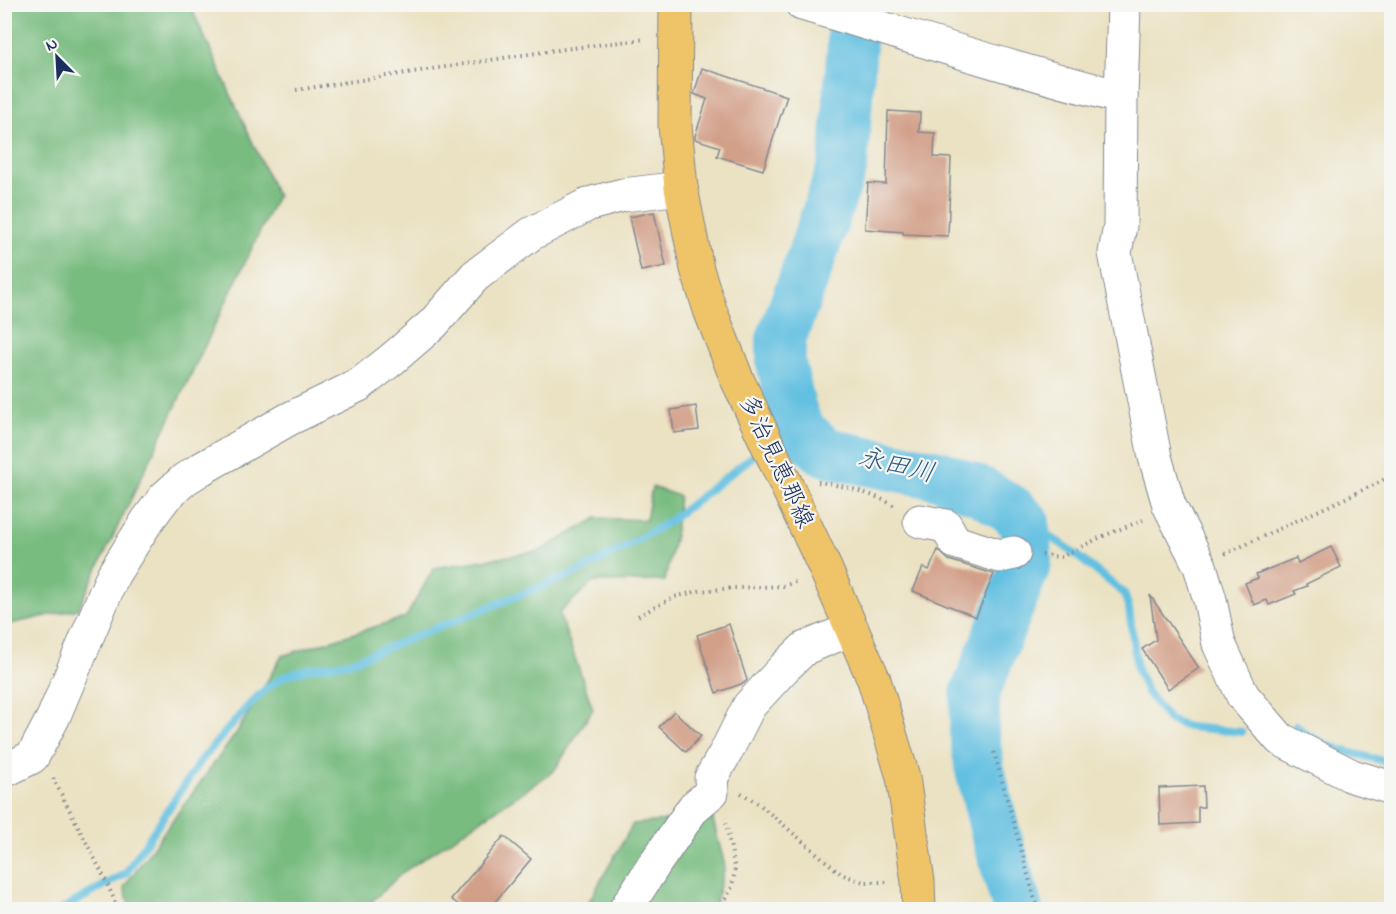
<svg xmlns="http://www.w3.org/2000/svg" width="1396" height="914" font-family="'Indie Flower','Klee One',sans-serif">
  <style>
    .forest { fill: #78bc80; stroke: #4a766f; stroke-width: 1.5 }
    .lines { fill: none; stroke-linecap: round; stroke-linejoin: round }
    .stream { stroke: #62c0e1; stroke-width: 8 }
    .river { stroke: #62c0e1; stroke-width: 50 }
    .building { fill: #d29f88 }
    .minor-casing { stroke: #838890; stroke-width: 35 }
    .major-casing { stroke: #838890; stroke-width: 35 }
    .path { stroke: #838890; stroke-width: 4; stroke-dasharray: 1.5 4.5; stroke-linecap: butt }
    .minor { stroke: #fff; stroke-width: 33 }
    .major { stroke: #efc469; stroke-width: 33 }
    .labels { text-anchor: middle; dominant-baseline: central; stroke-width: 4.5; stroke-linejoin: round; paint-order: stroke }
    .street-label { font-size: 24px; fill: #1b2f5e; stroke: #f6f6f2 }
    .water-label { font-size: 26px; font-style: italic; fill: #305a85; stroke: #f6f6f2 }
  </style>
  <rect width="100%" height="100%" fill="#f6f6f2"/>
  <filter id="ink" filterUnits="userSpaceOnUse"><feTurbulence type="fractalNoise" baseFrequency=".0167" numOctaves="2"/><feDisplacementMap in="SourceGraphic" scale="12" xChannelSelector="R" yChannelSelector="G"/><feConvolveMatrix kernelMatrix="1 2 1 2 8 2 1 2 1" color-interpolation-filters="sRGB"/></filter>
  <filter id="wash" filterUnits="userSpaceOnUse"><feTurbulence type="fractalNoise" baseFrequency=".008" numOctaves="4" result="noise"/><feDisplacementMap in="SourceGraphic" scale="24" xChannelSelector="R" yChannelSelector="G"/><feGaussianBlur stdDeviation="1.35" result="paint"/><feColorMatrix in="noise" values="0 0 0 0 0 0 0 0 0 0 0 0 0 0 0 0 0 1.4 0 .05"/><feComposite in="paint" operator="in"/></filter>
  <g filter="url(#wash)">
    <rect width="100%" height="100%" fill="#ebe2c3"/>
    <!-- forest -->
    <g class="forest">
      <polygon points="5,4 190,5 277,196 78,609 5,625"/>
      <polygon points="652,487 679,496 675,535 665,581 593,582 559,613 593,709 554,771 402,873 364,909 131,909 124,887 237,732 282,656 406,617 434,568 540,551 597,518 646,520"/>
      <polygon points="712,816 725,866 714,909 584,910 633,824"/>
    </g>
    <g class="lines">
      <!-- stream -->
      <g class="stream">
        <polyline points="772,441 796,422"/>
        <polyline points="1025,523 1062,544 1124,593 1129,609 1137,669 1147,692 1169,720 1188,727 1242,732"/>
        <path d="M1296,725C1317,748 1362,755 1392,763"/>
        <polyline points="61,910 126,873 201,760 250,704 268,687 285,676 307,669 349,662 381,650 582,570 634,542 671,520 762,449"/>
      </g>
      <!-- river -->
      <polyline class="river" points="851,4 852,43 843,165 804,278 781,339 781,363 791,407 799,429 824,451 846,457 939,475 982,492 1011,509 1025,523 1027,562 975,693 974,733 980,770 994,827 1018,910"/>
    </g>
    <g id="blocks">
      <!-- building -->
      <g class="building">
        <polygon points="702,68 787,96 763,170 717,156 720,147 695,139 695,136 707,99 694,94"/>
        <polygon points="888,111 920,113 919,132 935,133 934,157 951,158 948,236 903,234 903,232 865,229 868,183 886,184"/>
        <polygon points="654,212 666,266 641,271 629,217"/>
        <polygon points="696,406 699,430 674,433 671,410"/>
        <polygon points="1331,547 1341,567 1306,584 1307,586 1294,591 1296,594 1269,605 1267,600 1254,605 1245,583 1258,578 1256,574 1296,558 1298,563"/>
        <polygon points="938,550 949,560 994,574 976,617 913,591 923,567 929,570"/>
        <polygon points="1150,595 1199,668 1168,689 1142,649 1156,640"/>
        <polygon points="729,624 747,680 744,683 716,693 697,635"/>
        <polygon points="674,711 701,736 686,752 659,727"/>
        <polygon points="1203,786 1204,807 1198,807 1198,823 1160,825 1159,788"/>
        <polygon points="504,836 531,859 489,909 464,909 451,899"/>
      </g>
    </g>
  </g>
  <g filter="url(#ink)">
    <use href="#blocks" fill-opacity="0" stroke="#838890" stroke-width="1.5"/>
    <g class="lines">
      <defs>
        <g id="minor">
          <path d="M802,4C908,35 1013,70 1121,97"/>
          <polyline points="1124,4 1121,97 1120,226 1115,253 1155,457 1169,505 1200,566 1210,600 1219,644 1243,696 1280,739 1352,776 1392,788"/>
          <polyline points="920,521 946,526 955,542 1000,556 1014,553"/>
          <polyline points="4,771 32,757 34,754 53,718 113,575 147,521 165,497 185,479 201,469 289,419 359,385 391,360 433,324 475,276 531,234 589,204 623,195 681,188"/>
          <polyline points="625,910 654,865 694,807 712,792 711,778 726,752 749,706 784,668 805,648 852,629"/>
        </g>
        <polyline id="major" points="676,4 675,125 681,188 697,269 710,310 737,379 826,570 874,680 903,777 918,882 919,910"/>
      </defs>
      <!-- minor casing -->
      <use href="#minor" class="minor-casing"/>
      <!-- major casing -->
      <use href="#major" class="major-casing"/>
      <!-- path -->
      <g class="path">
        <polyline points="296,90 549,51 645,39"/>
        <path d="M818,482C842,485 876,494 896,507"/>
        <polyline points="1225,554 1380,482 1392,474"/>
        <polyline points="1042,555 1061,557 1101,537 1143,520"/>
        <polyline points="638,616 674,597 699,591 733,588 783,586 798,581"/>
        <polyline points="994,752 1035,900 1039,910"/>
        <polyline points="53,778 102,873 119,910"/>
        <polyline points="741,793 759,804 841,874 863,882 890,882"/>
        <polyline points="720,910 732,887 735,869 725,818"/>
      </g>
      <!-- minor -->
      <use href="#minor" class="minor"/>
      <!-- major -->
      <use href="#major" class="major"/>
    </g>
  </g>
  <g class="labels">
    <!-- street labels -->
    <g class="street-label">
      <text transform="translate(775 462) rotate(65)">多治見恵那線</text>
    </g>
    <!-- water labels -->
    <g class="water-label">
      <text transform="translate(896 467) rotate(13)">永田川</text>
    </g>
  </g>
  <!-- margin -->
  <rect width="1396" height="914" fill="none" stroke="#f6f6f2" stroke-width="24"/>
  <!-- north arrow -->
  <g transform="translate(57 57) rotate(336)" stroke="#f6f6f2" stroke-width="4.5" paint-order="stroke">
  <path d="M0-4.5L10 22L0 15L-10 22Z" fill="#1b2f5e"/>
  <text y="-9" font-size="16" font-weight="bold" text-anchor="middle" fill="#1b2f5e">N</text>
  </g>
</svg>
